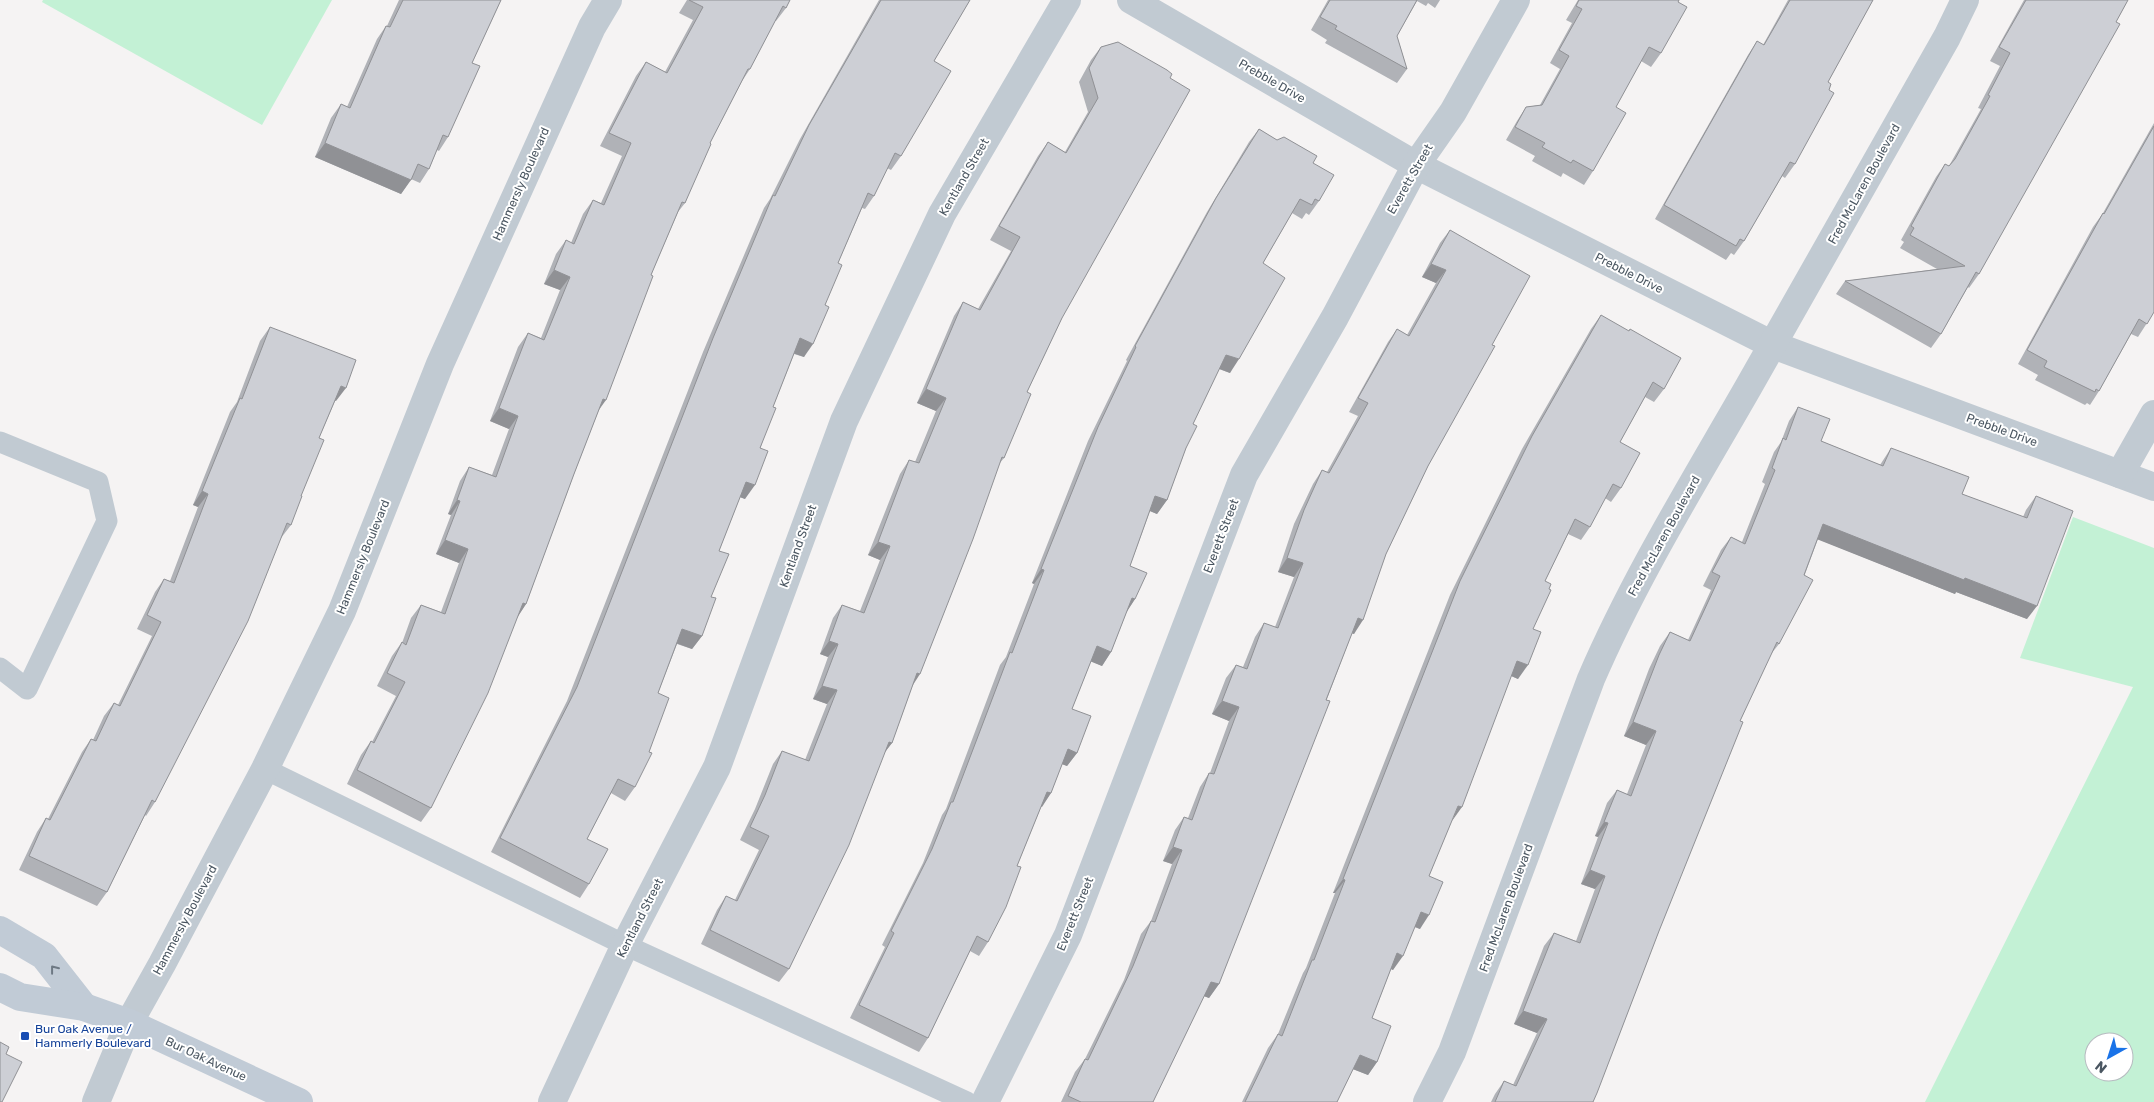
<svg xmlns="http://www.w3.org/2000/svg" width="2154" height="1102" font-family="Rubik,sans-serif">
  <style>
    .green { fill: #c3f1d5; fill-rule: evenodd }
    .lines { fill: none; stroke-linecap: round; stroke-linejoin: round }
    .lane { stroke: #c1cad2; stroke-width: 21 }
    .street { stroke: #c1cad2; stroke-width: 28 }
    .secondary { stroke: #c1cbd6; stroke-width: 28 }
    .wall { fill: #b0b2b7 }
    .shaded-wall { fill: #909195 }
    .building { fill: #cdcfd5; stroke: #909195 }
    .oneway { stroke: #6e7984 }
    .transit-dot { fill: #1a4fb4; stroke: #fff; stroke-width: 2 }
    .labels { text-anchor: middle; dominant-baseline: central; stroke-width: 4; stroke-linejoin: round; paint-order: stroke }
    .street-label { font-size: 12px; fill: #4a5661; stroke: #fff }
    .transit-label { font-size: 12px; fill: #164399; stroke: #fff; text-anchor: start }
  </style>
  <rect width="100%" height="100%" fill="#f5f3f3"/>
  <!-- green -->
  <g class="green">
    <polygon points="43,0 332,0 262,125 42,2"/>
    <path d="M2073,517L2154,548V1102H1925L2133,687L2020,658ZM2094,1042H2124V1072H2094Z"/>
  </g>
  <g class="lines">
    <!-- lane -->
    <g class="lane">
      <polyline points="0,442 98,482 107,521 27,689 0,668"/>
      <polyline points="265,769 625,945 967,1102"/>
    </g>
    <!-- street -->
    <g class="street">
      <polyline points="1131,0 1416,165 1773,345 2154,487"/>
      <polyline points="2120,474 2154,414"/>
      <polyline points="96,1102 129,1023 162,964 265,769 342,611 440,364 592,27 608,0"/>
      <polyline points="552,1102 625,945 717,767 844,421 942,214 1067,0"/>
      <polyline points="985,1102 1068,935 1244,475 1335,317 1416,165 1453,112 1516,0"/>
      <path d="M1427,1102L1452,1052L1591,679C1635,577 1694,482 1749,386C1816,270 1881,153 1947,37L1965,0"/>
    </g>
    <!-- secondary -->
    <g class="secondary">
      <polyline points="0,930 44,956 84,1007"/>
      <polyline points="0,987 20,997 84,1007 129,1023 299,1102"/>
    </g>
  </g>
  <!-- wall -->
  <g class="wall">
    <polygon points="399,0 501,0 472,63 448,137 439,151 437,150 429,169 420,183 411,179 401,194 315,157 331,118 341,104 347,107 377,39 386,26 387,26"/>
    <polygon points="687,0 790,0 786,8 776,21 775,21 750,69 742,81 710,143 685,203 678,212 651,275 574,474 526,604 518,616 431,808 421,822 347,784 361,755 371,741 372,742 396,696 377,686 392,656 402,642 402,643 411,618 421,605 441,612 459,563 436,554 451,515 448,514 460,481 469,467 492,475 509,429 490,421 518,347 528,333 541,338 560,290 544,284 556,254 566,240 571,243 583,214 593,200 601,203 622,156 600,146 636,76 646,62 665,72 693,20 679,13"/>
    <polygon points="879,0 970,0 934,61 901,156 891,170 887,168 874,196 865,209 862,208 838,263 825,305 804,357 794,354 773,407 745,499 740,497 719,551 711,597 702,636 692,649 677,644 658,693 635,787 625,801 611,793 587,839 589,884 580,898 491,852 567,701 703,352 764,208 770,199 800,139"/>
    <polygon points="1328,0 1440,0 1435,8 1428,3 1426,6 1417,1 1397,36 1407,69 1397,83 1325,43 1327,40 1311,30"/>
    <polygon points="1578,0 1679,0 1661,53 1651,67 1641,61 1616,107 1593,171 1584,185 1563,173 1561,177 1532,161 1535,156 1506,140 1517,121 1526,107 1540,105 1560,69 1550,63 1572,23 1566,20"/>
    <polygon points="1788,0 1873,0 1828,82 1795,164 1785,178 1782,176 1744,241 1734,255 1731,253 1726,260 1655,219 1748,55 1757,41 1763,45"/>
    <polygon points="2024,0 2128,0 1979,274 1969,288 1968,287 1941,334 1931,348 1836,294 1845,281 1937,269 1900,248 1904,242 1901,240 1936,177 1945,164 1949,166 1981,109 1978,108 2000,66 1990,61"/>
    <polygon points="1118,42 1062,318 1027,392 1004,458 999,464 912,687 892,743 884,753 789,969 779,982 701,944 717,910 726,896 735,900 759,850 740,840 755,809 773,764 782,751 805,760 827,704 813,699 828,657 820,654 833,618 842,605 860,611 880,560 868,555 900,474 909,460 915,462 936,411 917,403 954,316 963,302 978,309 1011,251 990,240 1038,156 1048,142 1065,152 1088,112 1079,82 1091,60 1101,47"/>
    <polygon points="2154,123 2154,312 2138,337 2131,334 2099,391 2090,405 2087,403 2085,405 2035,380 2038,375 2018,364 2093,227 2103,213"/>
    <polygon points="1259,129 1313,163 1319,201 1309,215 1306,213 1302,219 1292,213 1263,263 1230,373 1219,369 1193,424 1186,448 1167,500 1157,514 1150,511 1130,566 1135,599 1127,611 1111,652 1102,666 1091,661 1072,709 1077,753 1067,766 1062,764 1051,793 1041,807 1017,866 988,942 979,956 970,951 928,1038 919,1052 850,1018 885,947 882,945 923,863 942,815 946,809 1000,665 1006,657 1034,584 1032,583 1088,441 1127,361 1126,360 1207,212 1249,142"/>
    <polygon points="1450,230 1492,345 1428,466 1386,554 1354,634 1352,633 1219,984 1209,998 1204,996 1153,1102 1061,1102 1075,1072 1085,1059 1124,980 1141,934 1151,921 1172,864 1163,861 1175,830 1184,817 1188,818 1200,787 1209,773 1210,773 1229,721 1212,714 1226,678 1236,665 1243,667 1255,637 1264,623 1275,627 1294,577 1278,572 1294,524 1313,484 1322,470 1327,472 1358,416 1349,412 1388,342 1397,329 1407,335 1436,283 1422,277 1440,243"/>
    <polygon points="1601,315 1664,389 1654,402 1645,397 1620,442 1621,488 1611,502 1605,498 1590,527 1581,540 1568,534 1545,581 1533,629 1518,679 1511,676 1429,876 1420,929 1414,927 1393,970 1391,969 1372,1018 1377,1062 1368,1075 1353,1069 1337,1102 1242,1102 1268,1048 1278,1034 1303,973 1306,968 1335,893 1333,893 1450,595 1522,449 1591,329"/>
    <polygon points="270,327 336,401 335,401 319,438 291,525 281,538 155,802 146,816 145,815 107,892 97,906 19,870 37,832 46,818 48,819 82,752 91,739 93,740 104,716 114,703 118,705 152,636 137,629 155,592 164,579 170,581 198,507 193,505 230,412 237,402 260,341"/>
    <polygon points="1798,407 1821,441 1880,465 1891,448 1962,494 2023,517 2026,510 2036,496 2027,619 1956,592 1955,594 1818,539 1779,644 1771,654 1740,721 1593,1102 1491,1102 1495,1094 1504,1081 1513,1085 1537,1033 1514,1024 1544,946 1554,933 1576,941 1595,889 1581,884 1598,837 1595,836 1607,803 1617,790 1627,794 1646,745 1624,736 1649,669 1660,646 1670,632 1688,640 1711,590 1703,586 1721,550 1731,537 1742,542 1765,484 1762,482 1774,452 1781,442 1789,421"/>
  </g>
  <!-- shaded-wall -->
  <g class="shaded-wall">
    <polygon points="325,143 411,180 401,194 315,157"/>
    <polygon points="1431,264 1446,270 1436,283 1422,277"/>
    <polygon points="554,270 570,277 560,290 544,284"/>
    <polygon points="800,338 813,344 804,357 790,352"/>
    <polygon points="1226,355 1239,359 1230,373 1217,368"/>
    <polygon points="341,386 346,388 336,401 331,399"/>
    <polygon points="926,389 946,398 936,411 917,403"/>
    <polygon points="603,399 606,400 596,414"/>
    <polygon points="499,408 518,416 509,429 490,421"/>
    <polygon points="746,482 755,485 745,499 737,496"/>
    <polygon points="202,491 208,494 198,507 193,505"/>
    <polygon points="1155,496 1167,500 1157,514 1145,509"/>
    <polygon points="457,500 460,501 451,515 448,514"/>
    <polygon points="1823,524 1965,578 2037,606 2027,619 1956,592 1955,594 1814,538"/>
    <polygon points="445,540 468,549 459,563 436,554"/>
    <polygon points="878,542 890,546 880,560 868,555"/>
    <polygon points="1287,558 1303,563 1294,577 1278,572"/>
    <polygon points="1041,569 1044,570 1034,584 1032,583"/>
    <polygon points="1132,598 1135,599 1126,613"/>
    <polygon points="523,603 526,604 517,618"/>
    <polygon points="1358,618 1363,620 1354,634 1348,632"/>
    <polygon points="682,629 702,636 692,649 673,642"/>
    <polygon points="829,641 838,644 828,657 820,654"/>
    <polygon points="1097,646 1111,652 1102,666 1087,660"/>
    <polygon points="1517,661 1528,665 1518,679 1507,674"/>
    <polygon points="917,673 920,674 911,688"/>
    <polygon points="822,686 837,690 827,704 813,699"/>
    <polygon points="1222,701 1239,707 1229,721 1212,714"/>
    <polygon points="1633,722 1656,731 1646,745 1624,736"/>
    <polygon points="889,742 892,743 882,756"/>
    <polygon points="1068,749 1077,753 1067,766 1059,763"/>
    <polygon points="1047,792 1051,793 1042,807 1038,806"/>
    <polygon points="1458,806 1462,807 1452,821"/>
    <polygon points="1604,822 1608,823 1598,837 1595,836"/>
    <polygon points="1173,847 1182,850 1172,864 1163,861"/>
    <polygon points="1590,870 1605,876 1595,889 1581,884"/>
    <polygon points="1343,879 1345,880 1335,893 1333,893"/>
    <polygon points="1421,912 1429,915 1420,929 1411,925"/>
    <polygon points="1397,953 1403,956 1393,970 1387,967"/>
    <polygon points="1211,982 1219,984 1209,998 1201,995"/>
    <polygon points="1523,1011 1547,1019 1537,1033 1514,1024"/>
    <polygon points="1360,1055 1377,1062 1368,1075 1350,1068"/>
  </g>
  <!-- building -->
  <g class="building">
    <polygon points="403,0 501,0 472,63 480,66 448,137 443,135 429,169 418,164 411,180 325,143 341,104 350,108 386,26 390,27"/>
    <polygon points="689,0 790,0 786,8 783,6 750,69 748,69 710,143 711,144 685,203 682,202 651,275 653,276 606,400 603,399 574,474 526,604 523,603 488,693 431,808 357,770 371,741 374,743 405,682 387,673 402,642 406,645 421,605 445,614 468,549 445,540 460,501 457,500 469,467 496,477 518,416 499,408 528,333 544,340 570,277 554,270 566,240 574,244 593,200 604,205 631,143 609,133 646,62 667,73 703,7"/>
    <polygon points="881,0 970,0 934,61 951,71 901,156 895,153 874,196 868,193 838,263 842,265 825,305 829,307 813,344 800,338 773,407 776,408 760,448 768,451 755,485 746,482 719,551 729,554 711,597 716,598 702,636 682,629 658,693 669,698 649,752 652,753 635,787 618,779 587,839 608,849 589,884 500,838 577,687 713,338 773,195 775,196 809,125"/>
    <polygon points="1330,0 1417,0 1397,36 1407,69 1335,29 1337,26 1320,17"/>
    <polygon points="1579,0 1679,0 1678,2 1687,7 1661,53 1649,47 1616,107 1626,113 1593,171 1573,160 1571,163 1542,147 1545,143 1515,127 1526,107 1542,105 1569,56 1559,50 1582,9 1576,6"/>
    <polygon points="1790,0 1873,0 1828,82 1831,84 1829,90 1834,93 1795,164 1790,162 1744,241 1740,239 1736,246 1664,205 1757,41 1764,45"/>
    <polygon points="2026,0 2128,0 2116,22 2120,24 1979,274 1976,272 1941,334 1845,281 1965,266 1910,235 1914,228 1911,226 1945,164 1949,166 1955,159 1990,96 1988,95 2010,53 1999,47"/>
    <polygon points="1118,42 1167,70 1172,74 1170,78 1190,90 1062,318 1027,392 1031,394 1004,458 1002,457 973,539 920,674 917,673 892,743 889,742 849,845 789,969 710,930 726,896 737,901 769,836 750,827 765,795 782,751 809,761 837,690 822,686 838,644 829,641 842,605 864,613 890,546 878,542 909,460 919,463 946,398 926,389 963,302 980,310 1020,237 999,226 1048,142 1066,153 1098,98 1089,68 1101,47"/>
    <polygon points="2154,126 2154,312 2147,324 2139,319 2099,391 2096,389 2095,392 2044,367 2047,361 2027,350 2103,213 2104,214"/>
    <polygon points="1259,129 1277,140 1284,137 1317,156 1313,163 1334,175 1319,201 1315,199 1312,205 1300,199 1263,263 1285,278 1239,359 1226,355 1193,424 1197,426 1186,448 1167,500 1155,496 1130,566 1147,573 1135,599 1132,598 1111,652 1097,646 1072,709 1091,716 1077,753 1068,749 1051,793 1047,792 1017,866 1021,867 1006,907 988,942 977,936 928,1038 859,1005 894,933 891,931 932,849 951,802 953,802 1010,652 1012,653 1044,570 1041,569 1098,427 1136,347 1135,346 1216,198"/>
    <polygon points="1450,230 1530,276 1492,345 1495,346 1428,466 1386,554 1363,620 1358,618 1326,700 1330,701 1219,984 1211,982 1153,1102 1081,1102 1068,1096 1085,1059 1088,1060 1133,966 1151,921 1155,922 1182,850 1173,847 1184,817 1192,820 1209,773 1214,774 1239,707 1222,701 1236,665 1247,669 1264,623 1278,628 1303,563 1287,558 1304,510 1322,470 1329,473 1368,403 1358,398 1397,329 1409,336 1446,270 1431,264"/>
    <polygon points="1601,315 1629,331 1630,329 1681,358 1664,389 1653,382 1620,442 1640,453 1621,488 1613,484 1590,527 1575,519 1545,581 1551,584 1549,589 1551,590 1533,629 1541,632 1528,665 1517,661 1462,807 1458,806 1429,876 1443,882 1429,915 1421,912 1403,956 1397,953 1372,1018 1391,1026 1377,1062 1360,1055 1337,1102 1245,1102 1278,1034 1282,1036 1312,960 1314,960 1345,880 1343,879 1460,581 1532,436"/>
    <polygon points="270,327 356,360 346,388 341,386 319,438 324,440 301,496 302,496 291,525 287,523 248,621 155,802 152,800 107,892 29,856 46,818 50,820 91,739 96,741 114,703 120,706 161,622 147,615 164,579 174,583 208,494 202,491 240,398 242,399"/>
    <polygon points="1798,407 1830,419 1821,441 1883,466 1891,448 1969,477 1962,494 2027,518 2036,496 2073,511 2037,606 1965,578 1964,580 1823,524 1804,575 1813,580 1779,644 1777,642 1740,721 1743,722 1659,931 1597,1093 1593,1102 1495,1102 1504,1081 1516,1086 1547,1019 1523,1011 1554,933 1580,943 1605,876 1590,870 1608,823 1604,822 1617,790 1631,796 1656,731 1633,722 1659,655 1670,632 1690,641 1720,576 1712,572 1731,537 1745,544 1775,470 1772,468 1783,438 1786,440"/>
    <polygon points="0,1042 9,1047 6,1054 22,1062 2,1102 0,1102"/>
  </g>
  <!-- one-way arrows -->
  <defs><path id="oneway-chevron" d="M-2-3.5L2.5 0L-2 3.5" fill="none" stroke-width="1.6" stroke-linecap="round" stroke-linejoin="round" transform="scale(1.25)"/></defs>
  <use class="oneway" href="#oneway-chevron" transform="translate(54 969) rotate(-128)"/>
  <!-- markers -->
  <rect class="transit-dot" x="20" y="1031" width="10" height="10" rx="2.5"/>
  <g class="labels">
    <!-- street labels -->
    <g class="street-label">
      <text transform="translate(1272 81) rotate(30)">Prebble Drive</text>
      <text transform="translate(964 177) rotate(-60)">Kentland Street</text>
      <text transform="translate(1410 179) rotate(-60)">Everett Street</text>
      <text transform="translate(521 184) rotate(-66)">Hammersly Boulevard</text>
      <text transform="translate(1864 184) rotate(-61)">Fred McLaren Boulevard</text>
      <text transform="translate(1629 273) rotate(27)">Prebble Drive</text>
      <text transform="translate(2002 430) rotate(20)">Prebble Drive</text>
      <text transform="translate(1221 536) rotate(-69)">Everett Street</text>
      <text transform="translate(1664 536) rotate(-61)">Fred McLaren Boulevard</text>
      <text transform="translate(798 546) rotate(-70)">Kentland Street</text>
      <text transform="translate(363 557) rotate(-68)">Hammersly Boulevard</text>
      <text transform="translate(1506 908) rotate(-70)">Fred McLaren Boulevard</text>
      <text transform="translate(1075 914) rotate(-68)">Everett Street</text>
      <text transform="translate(640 918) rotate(-63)">Kentland Street</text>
      <text transform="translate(185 920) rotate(-62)">Hammersly Boulevard</text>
      <text transform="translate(206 1059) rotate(25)">Bur Oak Avenue</text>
    </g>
    <!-- transit labels -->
    <g class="transit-label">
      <text x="35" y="1029">Bur Oak Avenue /<tspan x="35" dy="14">Hammerly Boulevard</tspan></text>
    </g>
  </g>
  <!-- north arrow -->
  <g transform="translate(2109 1057) rotate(219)"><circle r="24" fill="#ffffff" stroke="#b7bbc0"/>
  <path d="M0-4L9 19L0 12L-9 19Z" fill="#1a73e8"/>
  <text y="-8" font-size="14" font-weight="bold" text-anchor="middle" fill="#4a5661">N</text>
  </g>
</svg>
